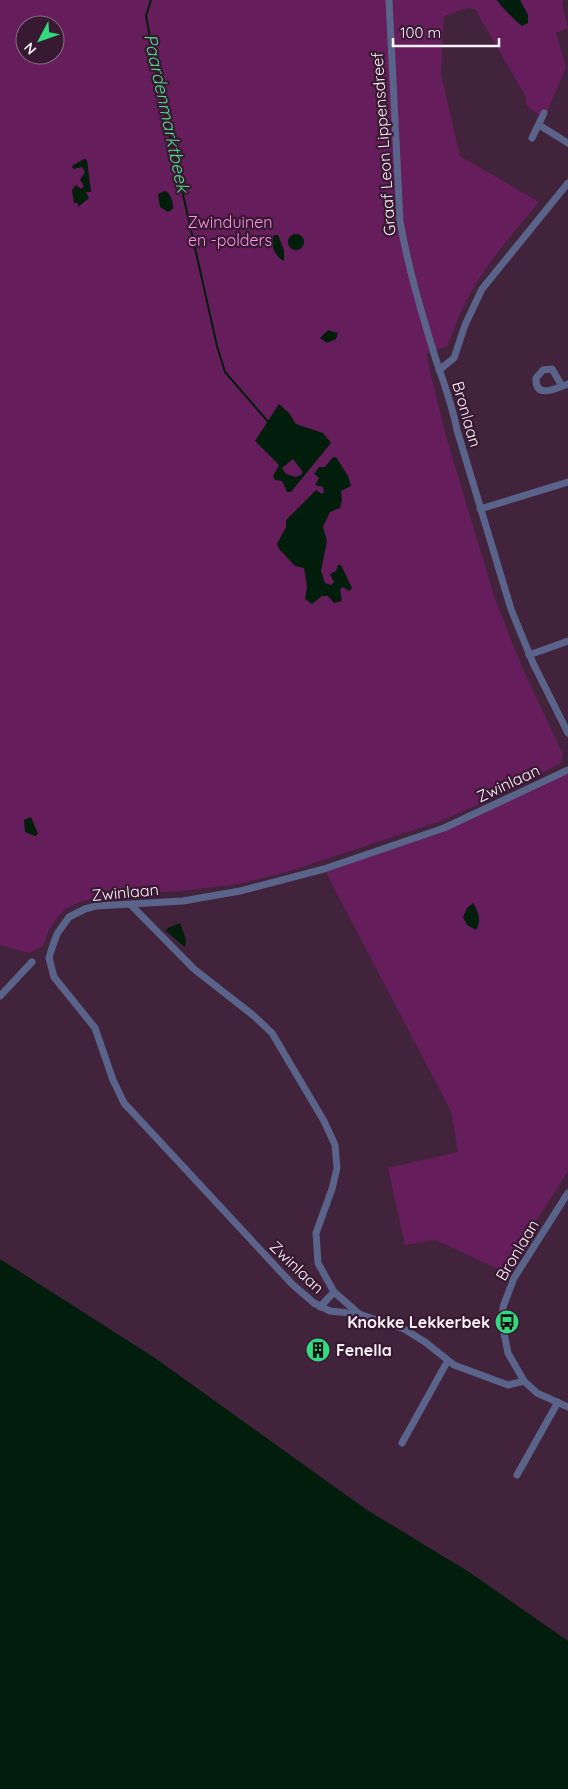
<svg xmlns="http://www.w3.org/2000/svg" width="568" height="1789" font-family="Quicksand,sans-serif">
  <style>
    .green { fill: #661d5b; fill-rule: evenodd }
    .water { fill: #001e0b; fill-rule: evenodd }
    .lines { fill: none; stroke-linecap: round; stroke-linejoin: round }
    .stream { stroke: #001e0b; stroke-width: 2 }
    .minor { stroke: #5a6389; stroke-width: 7 }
    .labels { text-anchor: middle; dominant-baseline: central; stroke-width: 4.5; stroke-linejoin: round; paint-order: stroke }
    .street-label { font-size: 16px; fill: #fdf1fa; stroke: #371931 }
    .park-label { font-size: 16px; fill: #ff92ea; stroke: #371931 }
    .poi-label { font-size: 16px; font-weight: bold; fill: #fdf1fa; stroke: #371931; text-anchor: end }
    .water-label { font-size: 18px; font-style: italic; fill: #4fde8c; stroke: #371931 }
  </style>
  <rect width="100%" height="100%" fill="#42233c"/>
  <!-- green -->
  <g class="green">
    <path d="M0,0H563L562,4L568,28L556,33L566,67L544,119L526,105V97L475,9L468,8L444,16L441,74L460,156L539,202C500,249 466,286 448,346L426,354L445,433L495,599L522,667L563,754L561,763L511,790L441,821L287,872L239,884L180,891L109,896L82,901L67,908L59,915L49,930L43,946L29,953L0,945ZM25,25H55V55H25Z"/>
    <polygon points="568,770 568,1171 504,1272 436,1240 405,1245 388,1168 458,1152 451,1111 324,869 444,828"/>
  </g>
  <!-- water -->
  <g class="water">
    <path d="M497,0H520L528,15V23L522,26C514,19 503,9 497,0Z"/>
    <polygon points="84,159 87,160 91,192 86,192 89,198 78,207 78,203 74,203 72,190 76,185 81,189 84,186 80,180 85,172 82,167 73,169 72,166"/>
    <path d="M165,191C171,193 173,202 173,209L168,212L160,207L158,194Z"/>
    <circle cx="296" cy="242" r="8"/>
    <path d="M274,235H278L284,250V261C275,257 269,243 274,235Z"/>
    <polygon points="328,330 338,333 336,339 327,343 320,338"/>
    <path d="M279,404L289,413L296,424L323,433L331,443L291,492H287L282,481L275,480L273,476L279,465L255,441ZM293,459L302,471V474L296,477L286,474L282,468Z"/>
    <polygon points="336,457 348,476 351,486 341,491 342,499 340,508 330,512 323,527 327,541 321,571 325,583 331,585 334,582 330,574 336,571 338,565 341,565 352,588 349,591 343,587 340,589 342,601 334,603 328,596 322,596 312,604 305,599 307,587 304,568 295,566 279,549 277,544 286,527 286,520 316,490 322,494 324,492 323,487 315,485 319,478 314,474 319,467 325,467 332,458"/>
    <polygon points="31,817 38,834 35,836 25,832 24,820"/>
    <path d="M473,903C478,910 482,922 476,930L467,925L463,917L467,908Z"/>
    <polygon points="180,923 186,940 185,947 166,931 168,928"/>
    <polygon points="0,1259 155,1358 367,1510 469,1572 568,1641 568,1789 0,1789"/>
  </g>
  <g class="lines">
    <!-- stream -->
    <polyline class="stream" points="151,0 146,16 162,101 217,346 225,372 270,424"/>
    <!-- minor -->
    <g class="minor">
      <path d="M389,0L400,221C408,268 422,314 436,360C444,383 452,405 457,430L511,609L533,663L568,733"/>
      <polyline points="539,125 568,143"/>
      <polyline points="532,138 544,113"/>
      <polyline points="439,370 454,358 465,325 482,289 568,183"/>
      <path d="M562,386L552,369L543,370L536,378C535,400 556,388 568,384"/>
      <polyline points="480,509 568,482"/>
      <polyline points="529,655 568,641"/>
      <polyline points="131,905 194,969 254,1016 272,1033 324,1121 335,1145 337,1168 332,1189 316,1233 318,1263 334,1292 358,1313"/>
      <polyline points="0,996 32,962"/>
      <polyline points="568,1193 514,1278 503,1307 502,1323 508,1353 524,1381 537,1393 568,1407"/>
      <polyline points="320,1307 334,1292"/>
      <polyline points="524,1381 508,1385 454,1365 425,1342 404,1329 359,1314 330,1311 314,1303 292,1284 124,1103 113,1080 95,1028 54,977 49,958 51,951 57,934 69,917 85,909 96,906 183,901 240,891 324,869 444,828 568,770"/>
      <polyline points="402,1443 447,1362"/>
      <polyline points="517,1475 558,1402"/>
    </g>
  </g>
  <!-- icons -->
  <defs>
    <symbol id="bus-disc" viewBox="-11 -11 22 22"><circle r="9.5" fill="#34d881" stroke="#371931"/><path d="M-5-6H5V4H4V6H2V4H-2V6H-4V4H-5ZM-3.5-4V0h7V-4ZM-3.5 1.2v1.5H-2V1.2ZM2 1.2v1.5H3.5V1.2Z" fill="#111"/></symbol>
    <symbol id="building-disc" viewBox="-11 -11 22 22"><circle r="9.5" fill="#34d881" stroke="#371931"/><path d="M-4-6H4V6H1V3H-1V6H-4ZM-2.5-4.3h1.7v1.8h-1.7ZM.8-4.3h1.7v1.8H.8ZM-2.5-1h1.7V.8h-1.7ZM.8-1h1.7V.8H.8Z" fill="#111"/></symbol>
  </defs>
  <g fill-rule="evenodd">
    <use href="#bus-disc" x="493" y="1308" width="28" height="28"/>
    <use href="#building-disc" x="304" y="1336" width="28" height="28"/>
  </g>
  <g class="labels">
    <!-- street labels -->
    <g class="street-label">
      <text transform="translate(383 144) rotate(-94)">Graaf Leon Lippensdreef</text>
      <text transform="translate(467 414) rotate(74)">Bronlaan</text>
      <text transform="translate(508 783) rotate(-25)">Zwinlaan</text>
      <text transform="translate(125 892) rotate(-5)">Zwinlaan</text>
      <text transform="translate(517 1250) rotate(-59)">Bronlaan</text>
      <text transform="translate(297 1267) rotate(44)">Zwinlaan</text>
    </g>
    <!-- park labels -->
    <g class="park-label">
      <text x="230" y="222">Zwinduinen<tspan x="230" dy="18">en -polders</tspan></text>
    </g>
    <!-- poi labels -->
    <g class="poi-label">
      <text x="490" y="1322">Knokke Lekkerbek</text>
      <text x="336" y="1350" text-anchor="start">Fenella</text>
    </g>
    <!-- water labels -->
    <g class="water-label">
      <text transform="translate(167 113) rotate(78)">Paardenmarktbeek</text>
    </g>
  </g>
  <!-- north arrow -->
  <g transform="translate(40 40) rotate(229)"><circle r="24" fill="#371931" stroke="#866f81"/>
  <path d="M0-4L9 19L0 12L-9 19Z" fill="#34d881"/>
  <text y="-8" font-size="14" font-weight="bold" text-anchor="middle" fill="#fdf1fa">N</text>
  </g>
  <!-- scale -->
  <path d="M393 38v8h106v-8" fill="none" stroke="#fdf1fa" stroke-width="2.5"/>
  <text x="400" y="38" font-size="15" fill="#fdf1fa" stroke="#371931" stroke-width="4" paint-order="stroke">100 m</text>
</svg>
